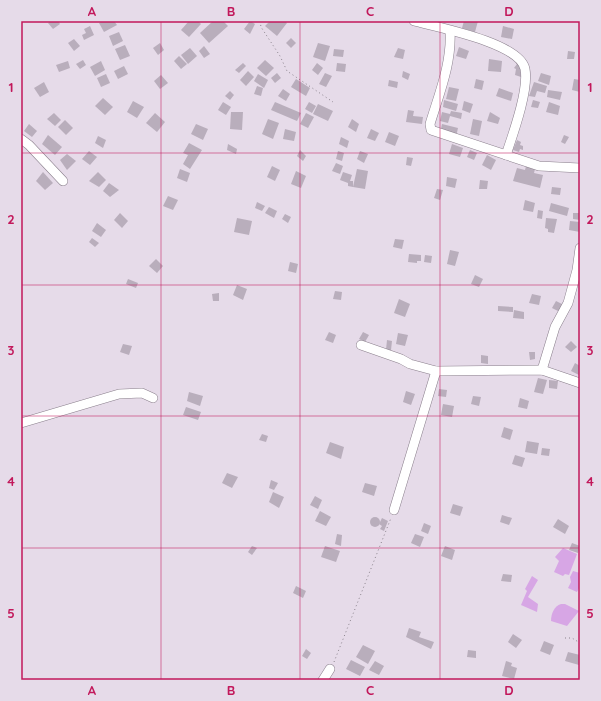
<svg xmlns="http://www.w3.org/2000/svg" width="601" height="701" font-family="Quicksand,sans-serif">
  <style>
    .green { fill: #d7a6e5 }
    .building { fill: #b9aebc }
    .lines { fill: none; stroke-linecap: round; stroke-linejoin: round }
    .minor-casing { stroke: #8a7f8c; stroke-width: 10 }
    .path { stroke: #89828b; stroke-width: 1; stroke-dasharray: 1 3; stroke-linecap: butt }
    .minor { stroke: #fff; stroke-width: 9 }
    .grid { fill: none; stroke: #c2185b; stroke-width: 1; stroke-opacity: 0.55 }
    .neatline { fill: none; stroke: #c2185b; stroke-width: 1.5 }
    .grid-label { font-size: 13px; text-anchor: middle; font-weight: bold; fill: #c2185b }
  </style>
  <rect width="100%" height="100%" fill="#e6dbe9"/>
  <!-- green -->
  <g class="green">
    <polygon points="563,548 577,554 569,575 565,574 563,576 554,572 559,561 555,557"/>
    <polygon points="573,571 580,573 580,586 577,592 568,588 571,582 570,577"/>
    <polygon points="532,576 538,580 528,597 538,604 537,612 521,605 527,591 525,589"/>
    <path d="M561,604H565L579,611L567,626L551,621C551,614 554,606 561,604Z"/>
  </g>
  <!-- building -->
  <g class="building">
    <polygon points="51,21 58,21 60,24 53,29 48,23"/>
    <polygon points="102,21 114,21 117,25 104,32 99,23"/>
    <polygon points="189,21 198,21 201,24 189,37 181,30"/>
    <polygon points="213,21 223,21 228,26 209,43 200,33"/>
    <polygon points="250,21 255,24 250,34 244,29"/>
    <polygon points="270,21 285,21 287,23 277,36 265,26"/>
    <polygon points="464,21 478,21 475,32 462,28"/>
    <polygon points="90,26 94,35 84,40 82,35 86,33 84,29"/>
    <polygon points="503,26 514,29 512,39 501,37"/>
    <polygon points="119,32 123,41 113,46 109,36"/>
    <polygon points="291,38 296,43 291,48 286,43"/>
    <polygon points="74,39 80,46 74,51 68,43"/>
    <polygon points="160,43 164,50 158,55 153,48"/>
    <polygon points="318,43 330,46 325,61 313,57"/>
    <polygon points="125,45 130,56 120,60 115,49"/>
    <polygon points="204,46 210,54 204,58 199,51"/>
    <polygon points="459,47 469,51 466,59 456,56"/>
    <polygon points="190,48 197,56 188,64 181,55"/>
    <polygon points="398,48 405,50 403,59 394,57"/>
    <polygon points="334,49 344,50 343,57 333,56"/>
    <polygon points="568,51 575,52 574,59 567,59"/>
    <polygon points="179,56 187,64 181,69 174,61"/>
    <polygon points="489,59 502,61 501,72 488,71"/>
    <polygon points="83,60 86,65 80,69 76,64"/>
    <polygon points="265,60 274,68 266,76 257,68"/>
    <polygon points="68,61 70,68 59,72 56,65"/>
    <polygon points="101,61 105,70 95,76 90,67"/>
    <polygon points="243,63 246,66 239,73 235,70"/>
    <polygon points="317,63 323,68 318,75 312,70"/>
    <polygon points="337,63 346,64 345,72 336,71"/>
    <polygon points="517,64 520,65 521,77 515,75 516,69 514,68"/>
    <polygon points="124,66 128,74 118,79 114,71"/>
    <polygon points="248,71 254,77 246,86 240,80"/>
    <polygon points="403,71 410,74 408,80 402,77"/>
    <polygon points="277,73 281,78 275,83 271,78"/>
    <polygon points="325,73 332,76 326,87 319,84"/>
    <polygon points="541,73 551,76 549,85 538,81"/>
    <polygon points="106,74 110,83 101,87 97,78"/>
    <polygon points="258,74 268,80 264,88 254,81"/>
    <polygon points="161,75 168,83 160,89 154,81"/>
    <polygon points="296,79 310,88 306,96 291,87"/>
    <polygon points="476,79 484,81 482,90 474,88"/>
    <polygon points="574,79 580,80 580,92 572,90"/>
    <polygon points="389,80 398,82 397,88 388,86"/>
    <polygon points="44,82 49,92 40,97 34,88"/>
    <polygon points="534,82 547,86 545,93 537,91 535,97 529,96"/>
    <polygon points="257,86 263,88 261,96 254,94"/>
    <polygon points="449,87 459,89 456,101 446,99"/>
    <polygon points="499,88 513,93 511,101 496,96"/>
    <polygon points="283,89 290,94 286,101 278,96"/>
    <polygon points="548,90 562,92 560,100 547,97"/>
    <polygon points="230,91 234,95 230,100 225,96"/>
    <polygon points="103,98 113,107 105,115 95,106"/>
    <polygon points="444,100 458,104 456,111 443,107"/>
    <polygon points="533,100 540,102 538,108 531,107"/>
    <polygon points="133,101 144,107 137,118 127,112"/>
    <polygon points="464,101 473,104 470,113 462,110"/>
    <polygon points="223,102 231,107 226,115 218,110"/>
    <polygon points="275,102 301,113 297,121 271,110"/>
    <polygon points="309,102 316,106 312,113 305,109"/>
    <polygon points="549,102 560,106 558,115 546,112"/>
    <polygon points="318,104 333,111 328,121 313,114"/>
    <polygon points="408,110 414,111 413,116 423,117 422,124 406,122"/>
    <polygon points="451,111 462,113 461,119 450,116 448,123 440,121 442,112 450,114"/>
    <polygon points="231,112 243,112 242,130 230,129"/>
    <polygon points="490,112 500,118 498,124 487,121"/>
    <polygon points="54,113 61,120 55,126 47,119"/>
    <polygon points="155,113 165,122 157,132 146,123"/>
    <polygon points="306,113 314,117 308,128 300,124"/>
    <polygon points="268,119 279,123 273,139 262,134"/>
    <polygon points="352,119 359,124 356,132 348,127"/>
    <polygon points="473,119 482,121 479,136 470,134"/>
    <polygon points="65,120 73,128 66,135 58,127"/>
    <polygon points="29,124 37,131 32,137 24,131"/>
    <polygon points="196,124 208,129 203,140 191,134"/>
    <polygon points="442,124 458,128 456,137 440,133"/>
    <polygon points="285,129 296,132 294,141 283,139"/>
    <polygon points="371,129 379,133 375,141 367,138"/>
    <polygon points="389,132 399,136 395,146 385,142"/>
    <polygon points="48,135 62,147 55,155 42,144"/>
    <polygon points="564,135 569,137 565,144 561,142"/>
    <polygon points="98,136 106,140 103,148 95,143"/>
    <polygon points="341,137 349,141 347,148 339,144"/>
    <polygon points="517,140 521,142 520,145 523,146 523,150 520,149 519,152 513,150"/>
    <polygon points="189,143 202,150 190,169 183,164 188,155 183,153"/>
    <polygon points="228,144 237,149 236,154 227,150"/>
    <polygon points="452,144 463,148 460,157 449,154"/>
    <polygon points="300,150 306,156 303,161 297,156"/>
    <polygon points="470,150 477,153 474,160 467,157"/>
    <polygon points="89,151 97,157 90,165 82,159"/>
    <polygon points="338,151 344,153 342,161 336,159"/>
    <polygon points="360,151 368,154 364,163 357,159"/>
    <polygon points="67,154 76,161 67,170 60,160"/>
    <polygon points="487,155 496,160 491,170 482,165"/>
    <polygon points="407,157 413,158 411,166 406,165"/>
    <polygon points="336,163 343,166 340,174 332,171"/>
    <polygon points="272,166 280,170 275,181 267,177"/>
    <polygon points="526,166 535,169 534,173 543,175 540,188 513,181 517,168 525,170"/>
    <polygon points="180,169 190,173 187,182 177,178"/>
    <polygon points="357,169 368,171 365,189 353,187"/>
    <polygon points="296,171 306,176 301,188 291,184"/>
    <polygon points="43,172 53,183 45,190 36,181"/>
    <polygon points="98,172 106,180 99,187 89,181"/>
    <polygon points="343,172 352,175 350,181 353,181 353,187 348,186 348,183 340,180"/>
    <polygon points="447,177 457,179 455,188 446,186"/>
    <polygon points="480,180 488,181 487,189 479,189"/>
    <polygon points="109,183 119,190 110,197 103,191"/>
    <polygon points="552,187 561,188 560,195 551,194"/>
    <polygon points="437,189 443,190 440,200 434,198"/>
    <polygon points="168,196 178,200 173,210 163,206"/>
    <polygon points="525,200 535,203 533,212 523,210"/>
    <polygon points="257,202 265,206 262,211 255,208"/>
    <polygon points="551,203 569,208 567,216 549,211"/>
    <polygon points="269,207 277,211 274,218 265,213"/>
    <polygon points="538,210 543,211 542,219 537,218"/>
    <polygon points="120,213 128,221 122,228 114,220"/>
    <polygon points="573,213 580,213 580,220 573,219"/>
    <polygon points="285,214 291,217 288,223 282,219"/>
    <polygon points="237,218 252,221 249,235 234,232"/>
    <polygon points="546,218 557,219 554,233 548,232 548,229 545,228"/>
    <polygon points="570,221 580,222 580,232 569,230"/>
    <polygon points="97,223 106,230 101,237 92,231"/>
    <polygon points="92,238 99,243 95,247 89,242"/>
    <polygon points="395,239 404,240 402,249 393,247"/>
    <polygon points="450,250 459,252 455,266 447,264"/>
    <polygon points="409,254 421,255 421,261 417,261 417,263 408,262"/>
    <polygon points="425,255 432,256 431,263 424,262"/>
    <polygon points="156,259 163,266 157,273 149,266"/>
    <polygon points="290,262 298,264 296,273 288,271"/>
    <polygon points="475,275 483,279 479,287 471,284"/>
    <polygon points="128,279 138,283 136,288 126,284"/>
    <polygon points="237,285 247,289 243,300 233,295"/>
    <polygon points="335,291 342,292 341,300 333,299"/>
    <polygon points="219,293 219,301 213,301 212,294"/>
    <polygon points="532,294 541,296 539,305 529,303"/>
    <polygon points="399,299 410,304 405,317 394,313"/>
    <polygon points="556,301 564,305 560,312 552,308"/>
    <polygon points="498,306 513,307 513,312 498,311"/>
    <polygon points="514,310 524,312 524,319 513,318"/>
    <polygon points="329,332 336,335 333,343 325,340"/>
    <polygon points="363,332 369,335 365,342 359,339"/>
    <polygon points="398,333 408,335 405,346 396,344"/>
    <polygon points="387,340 392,341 391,350 386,350"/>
    <polygon points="571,341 577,347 571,352 565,347"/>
    <polygon points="123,344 132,346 129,355 120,352"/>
    <polygon points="529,352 535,352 535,359 530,360"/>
    <polygon points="481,355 488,356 488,364 481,363"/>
    <polygon points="575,363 580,366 579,375 571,371"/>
    <polygon points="538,378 547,380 543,394 534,392"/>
    <polygon points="549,380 558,381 557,389 549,388"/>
    <polygon points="439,389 447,390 446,397 438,396"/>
    <polygon points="406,391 415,394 411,405 403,402"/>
    <polygon points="189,392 203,396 200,406 187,401"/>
    <polygon points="473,396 481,397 479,406 471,404"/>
    <polygon points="520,398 529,401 527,409 518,407"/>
    <polygon points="443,404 454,406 452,417 441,415"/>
    <polygon points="186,407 201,412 198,420 183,415"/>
    <polygon points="504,427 513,430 510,440 501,437"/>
    <polygon points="262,434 268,436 266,442 259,440"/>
    <polygon points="527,441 539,443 537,454 525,452"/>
    <polygon points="330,442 344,447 341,459 326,453"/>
    <polygon points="542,448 550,449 549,456 541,455"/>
    <polygon points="515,455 525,458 522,467 512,464"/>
    <polygon points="227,473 238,477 232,488 222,483"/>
    <polygon points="271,480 278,483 274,490 269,488"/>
    <polygon points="365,483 377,486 374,496 362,492"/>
    <polygon points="273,492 284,497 279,508 269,502"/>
    <polygon points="315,496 322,500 318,509 310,505"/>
    <polygon points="453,504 463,507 460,516 450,513"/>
    <polygon points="320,511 331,517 326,526 315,521"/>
    <polygon points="502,515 512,518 509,525 500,522"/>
    <circle cx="375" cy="522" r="5"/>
    <polygon points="382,518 388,521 384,531 380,529 382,526 379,524"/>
    <polygon points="558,519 569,526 565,534 553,527"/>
    <polygon points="424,523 431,526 428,534 421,531"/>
    <polygon points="337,534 342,535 341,546 335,544"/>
    <polygon points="415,534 424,537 420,547 411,543"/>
    <polygon points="572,543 580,546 578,553 569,550"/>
    <polygon points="252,546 257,548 252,555 248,552"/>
    <polygon points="325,546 340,551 336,562 321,557"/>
    <polygon points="445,546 455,550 452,560 441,556"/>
    <polygon points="503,574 512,575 511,582 501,581"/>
    <polygon points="296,586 306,591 303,598 293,593"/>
    <polygon points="409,628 421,632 419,637 434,642 431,649 406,637"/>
    <polygon points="513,634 522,640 516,648 508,642"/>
    <polygon points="544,641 554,645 550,655 540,651"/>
    <polygon points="363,645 375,651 368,664 356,657"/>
    <polygon points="306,649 311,653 307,659 302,656"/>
    <polygon points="468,650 476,651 476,658 467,657"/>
    <polygon points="568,652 580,655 579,665 565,661"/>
    <polygon points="351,660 365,667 360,676 346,669"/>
    <polygon points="375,661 384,666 379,675 369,670"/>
    <polygon points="506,661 512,663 511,666 517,668 514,679 502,676"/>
  </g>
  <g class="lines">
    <defs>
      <g id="minor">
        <path d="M414,21C437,27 520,43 525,69C529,90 513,134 506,155"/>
        <path d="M450,31C452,63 439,94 430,124L431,130L539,166L580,168"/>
        <polyline points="21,139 29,145 63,181"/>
        <polyline points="361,345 401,359 410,364 436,371 542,370 580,383"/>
        <polyline points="542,370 555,327 568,303 577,270 580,248"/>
        <polyline points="21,423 119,394 142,393 153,398"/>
        <polyline points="394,510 436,371"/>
        <polyline points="323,680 330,669"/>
      </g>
    </defs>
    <!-- minor casing -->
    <use href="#minor" class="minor-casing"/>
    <!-- path -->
    <g class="path">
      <polyline points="260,21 261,27 280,56 287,71 333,102"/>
      <polyline points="565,638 572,638 580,643"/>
      <polyline points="334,662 391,518"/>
    </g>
    <!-- minor -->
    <use href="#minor" class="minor"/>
  </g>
  <!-- grid -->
  <path class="grid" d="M161,21V680M300,21V680M440,21V680M21,153H580M21,285H580M21,416H580M21,548H580"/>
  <!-- border -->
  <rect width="601" height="701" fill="none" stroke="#e6dbe9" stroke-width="44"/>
  <rect x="22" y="22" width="557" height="657" class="neatline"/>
  <g class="grid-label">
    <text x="92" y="16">A</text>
    <text x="231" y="16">B</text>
    <text x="370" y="16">C</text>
    <text x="509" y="16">D</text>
    <text x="11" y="92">1</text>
    <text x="590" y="92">1</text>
    <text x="11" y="224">2</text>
    <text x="590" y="224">2</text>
    <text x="11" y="355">3</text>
    <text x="590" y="355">3</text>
    <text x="11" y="486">4</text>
    <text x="590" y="486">4</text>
    <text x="11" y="618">5</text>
    <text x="590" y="618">5</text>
    <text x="92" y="695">A</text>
    <text x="231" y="695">B</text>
    <text x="370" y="695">C</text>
    <text x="509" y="695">D</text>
  </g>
</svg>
